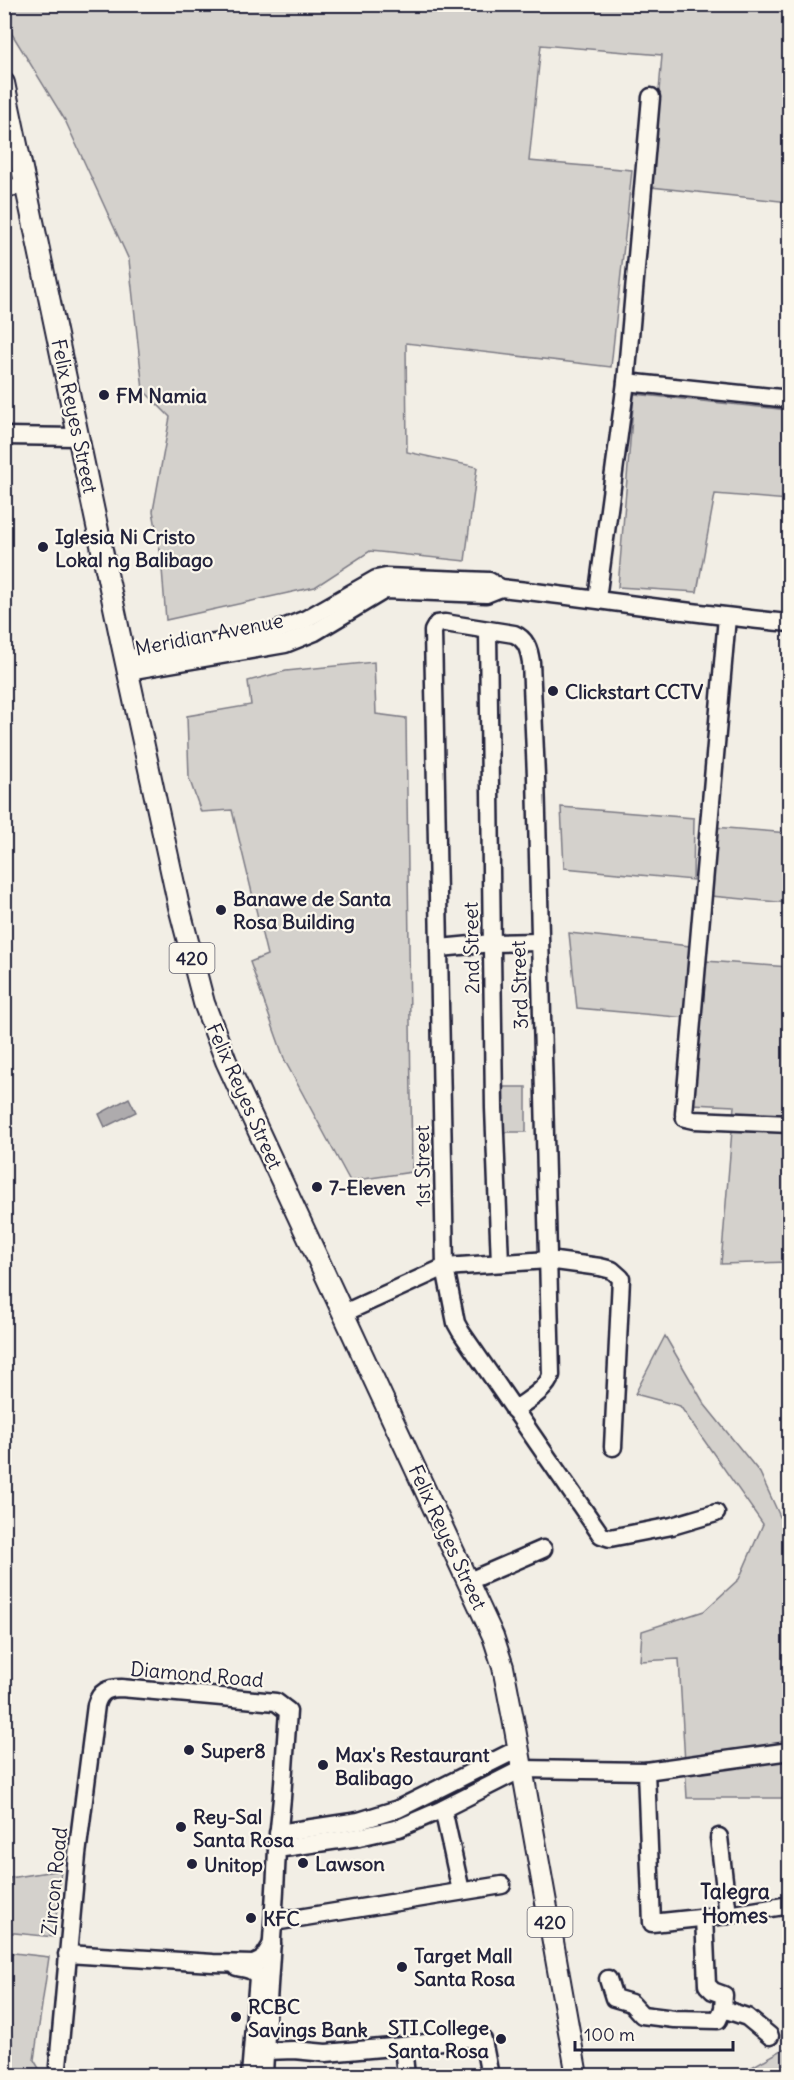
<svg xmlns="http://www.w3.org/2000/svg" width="794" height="2080" font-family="Delius,sans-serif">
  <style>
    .green { fill: #d4d1cc; stroke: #7b7a84; stroke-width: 1.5 }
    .water { fill: #aeabad; stroke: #76747f; stroke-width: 1.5 }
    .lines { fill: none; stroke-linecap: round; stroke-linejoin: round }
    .minor-casing { stroke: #22223b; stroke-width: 21 }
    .major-casing { stroke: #22223b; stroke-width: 24 }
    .minor { stroke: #fbf7ec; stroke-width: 16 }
    .major { stroke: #fbf7ec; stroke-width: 20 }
    .poi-dot { fill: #22223b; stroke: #fbf7ec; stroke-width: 2 }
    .labels { text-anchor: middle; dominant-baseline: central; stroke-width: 4.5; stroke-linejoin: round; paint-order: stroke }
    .shield { fill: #fbf7ec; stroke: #636270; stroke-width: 1.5 }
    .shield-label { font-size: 18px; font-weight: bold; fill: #22223b }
    .poi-label { font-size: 20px; font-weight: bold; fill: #22223b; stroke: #fbf7ec; text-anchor: start }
    .street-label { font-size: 20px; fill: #22223b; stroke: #fbf7ec }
    .neighbourhood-label { font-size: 21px; font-weight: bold; fill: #22223b; stroke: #fbf7ec }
  </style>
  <rect width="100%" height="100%" fill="#f2eee5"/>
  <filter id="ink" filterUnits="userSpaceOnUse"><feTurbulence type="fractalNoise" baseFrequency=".0167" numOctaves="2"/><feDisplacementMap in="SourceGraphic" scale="12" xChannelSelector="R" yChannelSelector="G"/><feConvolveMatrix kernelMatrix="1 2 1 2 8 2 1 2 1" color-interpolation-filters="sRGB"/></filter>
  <g filter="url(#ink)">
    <!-- green -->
    <g class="green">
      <polygon points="5,5 789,5 789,202 651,187 662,55 541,45 529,161 632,170 611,367 406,343 407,452 477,467 465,561 370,551 315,587 166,620 161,556 153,511 170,417 143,390 129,260 65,120 12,34"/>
      <polygon points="634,394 789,410 789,500 715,494 697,592 618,587"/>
      <polygon points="374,662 376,714 406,718 412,1172 350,1181 285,1061 250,962 267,955 232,810 201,812 189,778 187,716 251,705 248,681 286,671"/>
      <polygon points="561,807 694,818 693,880 564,868"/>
      <polygon points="713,827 789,833 789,903 711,896"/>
      <polygon points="569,933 690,946 688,1018 577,1008"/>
      <polygon points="705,961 789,967 789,1262 721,1264 734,1106 692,1104"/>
      <polygon points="503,1087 526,1087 526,1132 502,1132"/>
      <polygon points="665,1336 705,1405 760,1473 782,1521 789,1532 789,1798 687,1798 679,1659 640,1661 642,1631 704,1611 739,1579 763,1524 680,1406 635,1394"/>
      <polygon points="61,1870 54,1937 5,1932 5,1888 9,1887 10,1878"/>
      <polygon points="5,1952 49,1957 34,2060 43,2075 5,2075"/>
      <polygon points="789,2046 789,2075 738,2075"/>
    </g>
    <!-- water -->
    <polygon class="water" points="129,1098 136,1112 105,1127 99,1114"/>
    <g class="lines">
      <defs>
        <g id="minor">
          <polyline points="4,189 26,185"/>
          <polyline points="626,382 790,399"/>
          <polyline points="4,436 78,437"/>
          <polyline points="597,599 626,382 651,97"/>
          <polyline points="727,617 684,1114 685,1118 694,1120 790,1124"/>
          <polyline points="488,631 494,1108 500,1263"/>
          <path d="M125,659L182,648L263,636L306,619L376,579L386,577L489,581L501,588C597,599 693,614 790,623"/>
          <polyline points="128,671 285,644 315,632 385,590 486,594 501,588"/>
          <polyline points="440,948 492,943 539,942"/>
          <polyline points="344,1313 445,1267 548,1260 600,1267 612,1270 621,1278 613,1447"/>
          <path d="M514,1410C525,1402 547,1390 551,1375L536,776L531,662C529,649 526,639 514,634L445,623L437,624L433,631L445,1267L456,1323L461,1332L601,1535L610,1538L672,1526L716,1513"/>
          <polyline points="469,1581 543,1549"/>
          <polyline points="646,1771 790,1751"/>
          <polyline points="443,1809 461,1891"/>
          <polyline points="278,1833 359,1821 398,1809 518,1749"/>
          <polyline points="719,1837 728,1915"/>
          <polyline points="704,1917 707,1985 713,1991 724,1995 723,2009 747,2017 770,2036"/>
          <polyline points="274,1922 502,1885"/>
          <polyline points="67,1954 213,1963 254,1964 262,1960 272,1944"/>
          <path d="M237,1967C246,1969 253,1969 258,1977L250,2076"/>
          <polyline points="608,1979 614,1998 631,2003 642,2015 674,2019 718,2020 723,2009"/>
          <polyline points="403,2046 406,2076"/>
          <polyline points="265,2051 294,2050 326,2053 403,2046 464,2038 483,2040 490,2076"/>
          <path d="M61,2076L58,2066L77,1855L96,1705C100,1691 108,1688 121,1688L276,1702L288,1711L282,1798L277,1849"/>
          <path d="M264,2076C267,2000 274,1925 277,1849L359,1837L399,1828L443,1809L522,1769L646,1771L652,1923L728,1915L790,1905"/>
        </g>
        <polyline id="major" points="4,83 122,645 179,907 204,1003 226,1061 493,1636 503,1667 515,1729 577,2076"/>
      </defs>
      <!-- minor casing -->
      <use href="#minor" class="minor-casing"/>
      <!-- major casing -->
      <use href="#major" class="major-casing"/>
      <!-- minor -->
      <use href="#minor" class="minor"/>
      <!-- major -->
      <use href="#major" class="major"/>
    </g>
  </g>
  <!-- markers -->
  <g class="poi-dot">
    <circle cx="104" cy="395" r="6"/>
    <circle cx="43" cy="547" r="6"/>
    <circle cx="553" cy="691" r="6"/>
    <circle cx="221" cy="910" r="6"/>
    <circle cx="317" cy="1187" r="6"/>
    <circle cx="189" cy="1750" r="6"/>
    <circle cx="323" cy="1765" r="6"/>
    <circle cx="181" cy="1827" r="6"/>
    <circle cx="303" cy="1863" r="6"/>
    <circle cx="192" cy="1864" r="6"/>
    <circle cx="251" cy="1918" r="6"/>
    <circle cx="402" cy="1967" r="6"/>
    <circle cx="236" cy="2017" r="6"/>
    <circle cx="501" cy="2039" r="6"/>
  </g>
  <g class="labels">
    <!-- shield labels -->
    <g class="shield">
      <rect x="169.5" y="943" width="45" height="30" rx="4.5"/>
      <rect x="527.5" y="1907" width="45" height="30" rx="4.5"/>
    </g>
    <g class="shield-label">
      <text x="192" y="958">420</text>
      <text x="550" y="1922">420</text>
    </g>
    <!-- poi labels -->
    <g class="poi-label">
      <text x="116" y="395">FM Namia</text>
      <text x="55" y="536">Iglesia Ni Cristo<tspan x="55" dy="23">Lokal ng Balibago</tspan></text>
      <text x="565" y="691">Clickstart CCTV</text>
      <text x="233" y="898">Banawe de Santa<tspan x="233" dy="23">Rosa Building</tspan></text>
      <text x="329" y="1187">7-Eleven</text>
      <text x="201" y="1750">Super8</text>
      <text x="335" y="1754">Max's Restaurant<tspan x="335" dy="23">Balibago</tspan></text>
      <text x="193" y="1816">Rey-Sal<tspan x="193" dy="23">Santa Rosa</tspan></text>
      <text x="315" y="1863">Lawson</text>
      <text x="204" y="1864">Unitop</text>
      <text x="263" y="1918">KFC</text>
      <text x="414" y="1955">Target Mall<tspan x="414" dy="23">Santa Rosa</tspan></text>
      <text x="248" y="2006">RCBC<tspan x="248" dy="23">Savings Bank</tspan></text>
      <text x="489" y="2027" text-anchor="end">STI College<tspan x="489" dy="23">Santa Rosa</tspan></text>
    </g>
    <!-- street labels -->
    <g class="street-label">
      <text transform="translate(75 416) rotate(78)">Felix Reyes Street</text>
      <text transform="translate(209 634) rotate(-11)">Meridian Avenue</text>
      <text transform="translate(471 948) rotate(-91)">2nd Street</text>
      <text transform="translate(519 985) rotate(-92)">3rd Street</text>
      <text transform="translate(245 1096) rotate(66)">Felix Reyes Street</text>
      <text transform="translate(422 1166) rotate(-91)">1st Street</text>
      <text transform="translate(448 1537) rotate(65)">Felix Reyes Street</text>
      <text transform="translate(197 1674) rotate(5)">Diamond Road</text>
      <text transform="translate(54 1881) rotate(-84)">Zircon Road</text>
    </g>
    <!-- neighbourhood labels -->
    <g class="neighbourhood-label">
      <text x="735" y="1891">Talegra<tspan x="735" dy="24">Homes</tspan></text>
    </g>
  </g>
  <!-- margin -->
  <rect width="794" height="2080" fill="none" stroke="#fbf7ec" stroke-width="24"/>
  <rect x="12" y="12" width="770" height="2056" fill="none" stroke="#22223b" stroke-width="2" filter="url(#ink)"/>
  <!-- scale -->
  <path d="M575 2041v9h158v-9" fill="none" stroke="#22223b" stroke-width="3"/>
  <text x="584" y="2041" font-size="18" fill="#22223b" stroke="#fbf7ec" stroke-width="4.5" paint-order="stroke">100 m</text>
</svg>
